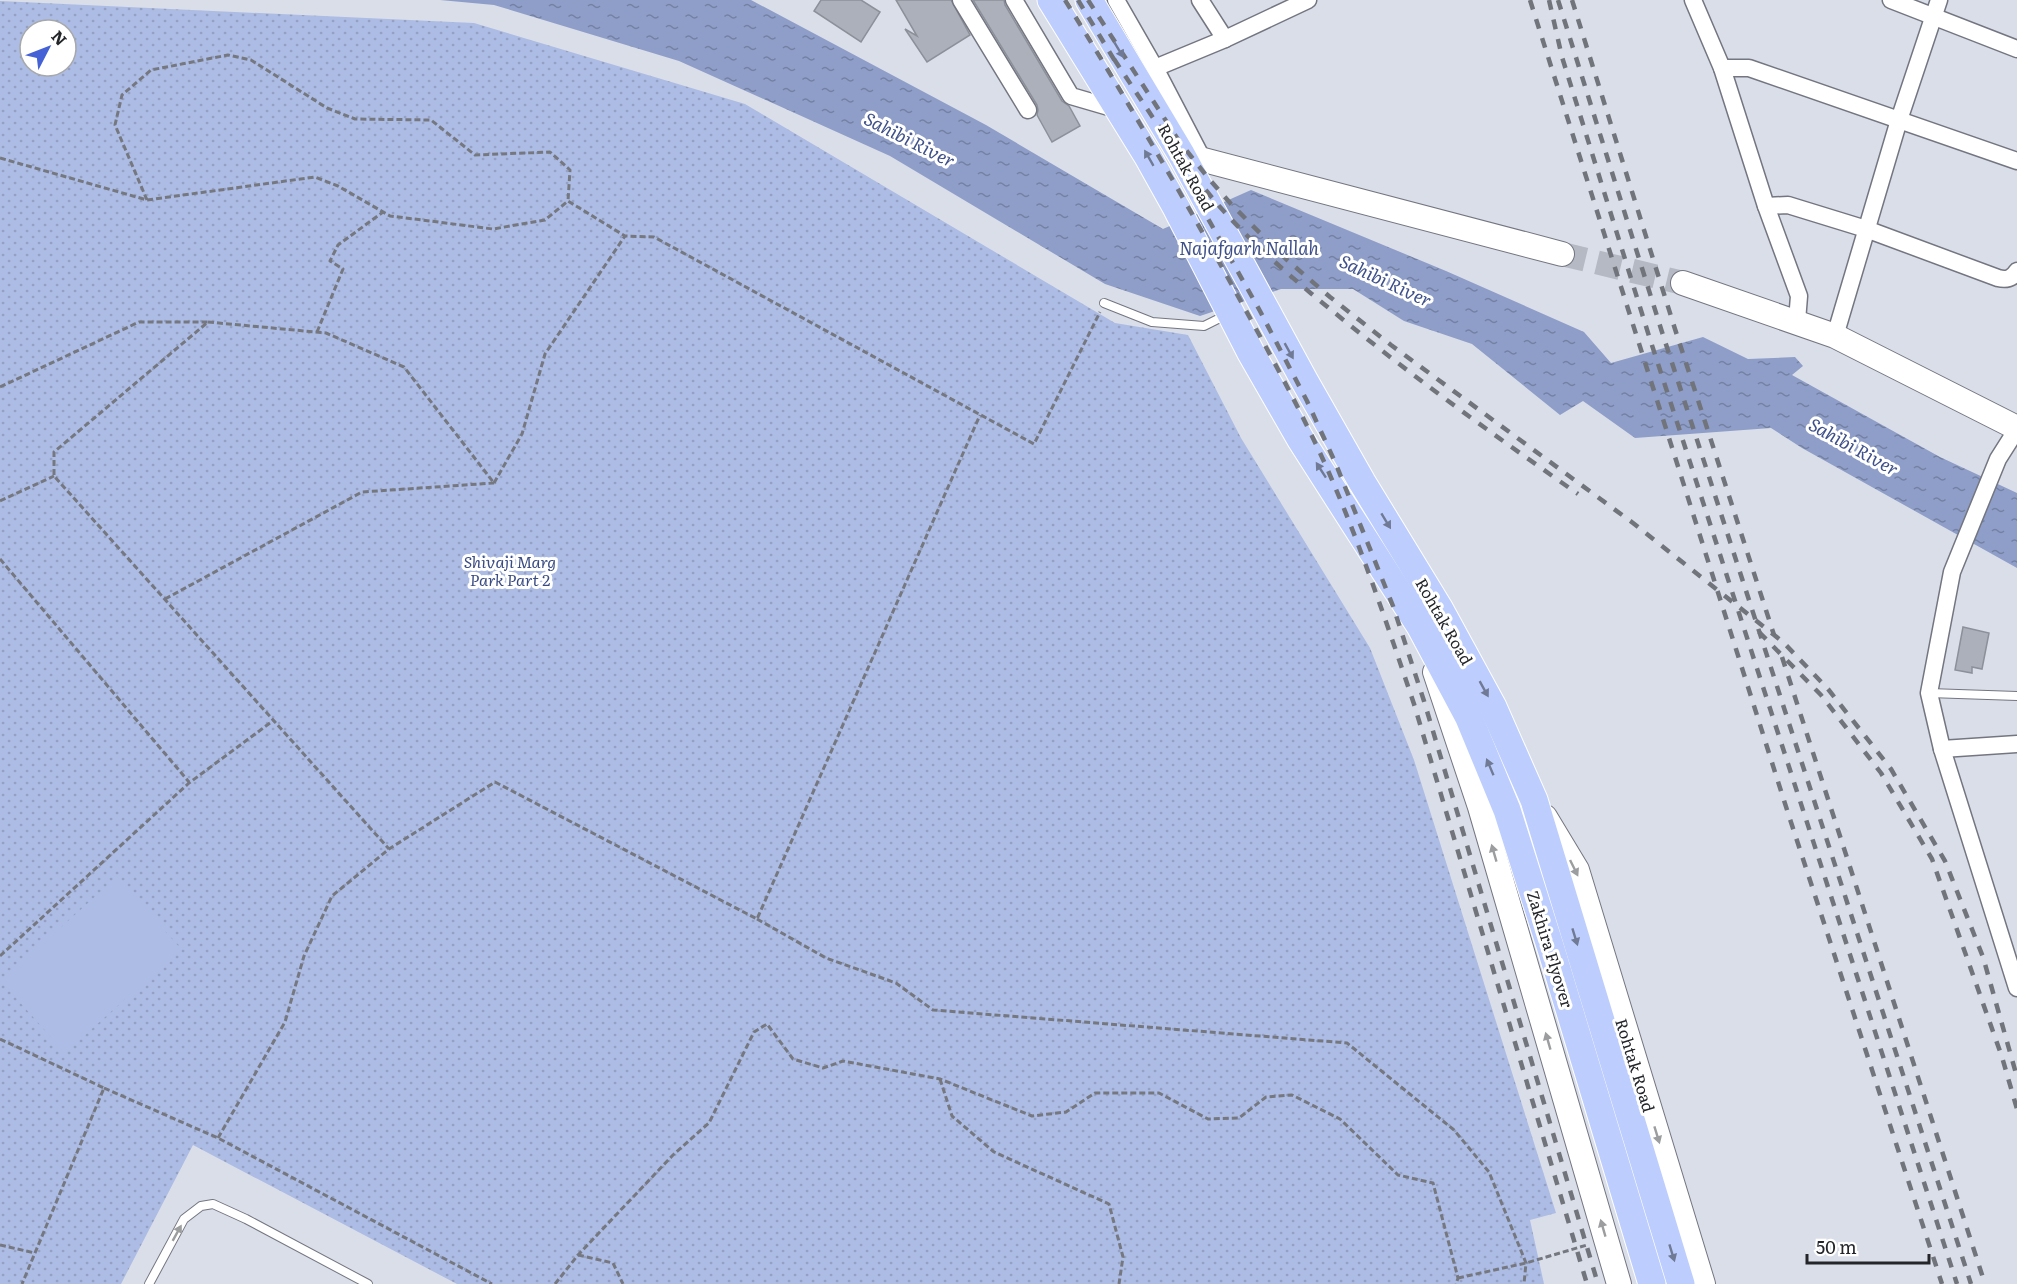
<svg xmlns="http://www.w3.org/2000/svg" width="2017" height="1284" font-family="Literata,serif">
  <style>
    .grass { fill: url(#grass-dots); fill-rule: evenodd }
    .pitch { fill: #adbce4 }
    .water { fill: url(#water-ripples) }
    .building { fill: #acb0ba; stroke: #8c9099; stroke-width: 1.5 }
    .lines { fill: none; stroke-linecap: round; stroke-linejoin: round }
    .secondary-tunnel { stroke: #b5b9c3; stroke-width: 24; stroke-dasharray: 24 12; stroke-linecap: butt }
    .lane-casing { stroke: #737680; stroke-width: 10 }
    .street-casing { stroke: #737680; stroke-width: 19 }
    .secondary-casing { stroke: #737680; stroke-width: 26 }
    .primary-casing { stroke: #fff; stroke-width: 29 }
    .path { stroke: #767880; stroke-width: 3; stroke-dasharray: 6 3; stroke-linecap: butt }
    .lane { stroke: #fff; stroke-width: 8 }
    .street { stroke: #fff; stroke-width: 16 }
    .secondary { stroke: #fff; stroke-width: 24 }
    .primary { stroke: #bdcefe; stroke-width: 27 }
    .rail { stroke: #71747b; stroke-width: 4.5; stroke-dasharray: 10 10; stroke-linecap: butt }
    .oneway { fill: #707a94 }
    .oneway2 { fill: #9c9d9f }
    .labels { text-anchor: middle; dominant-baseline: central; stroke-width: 6; stroke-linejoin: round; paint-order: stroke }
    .street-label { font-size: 16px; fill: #232529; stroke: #fff }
    .park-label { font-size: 16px; font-style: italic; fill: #394b82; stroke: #fff }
    .water-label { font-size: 18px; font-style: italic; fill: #3e5089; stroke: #fff }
  </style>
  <defs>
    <pattern id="grass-dots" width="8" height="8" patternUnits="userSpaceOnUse" patternTransform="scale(1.5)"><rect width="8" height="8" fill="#adbce4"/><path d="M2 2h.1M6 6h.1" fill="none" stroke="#95a1c4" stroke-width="1.8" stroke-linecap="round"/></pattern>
    <pattern id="water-ripples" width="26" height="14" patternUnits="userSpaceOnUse" patternTransform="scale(1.5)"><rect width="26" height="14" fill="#8f9ec9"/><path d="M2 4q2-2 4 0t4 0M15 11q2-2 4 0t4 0" fill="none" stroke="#7481a3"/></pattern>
  </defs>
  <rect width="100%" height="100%" fill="#dadee9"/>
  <!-- grass -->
  <path class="grass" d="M0,1L474,23L745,104L1115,323L1188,335L1241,438L1370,648L1414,760L1556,1213L1530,1220L1544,1284H457L193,1145L121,1284H0ZM30,30H66V66H30Z"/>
  <!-- pitch -->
  <polygon class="pitch" points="117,877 181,949 65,1053 1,981"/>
  <!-- water -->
  <polygon class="water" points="440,0 751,0 986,125 1163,229 1251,190 1446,271 1584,332 1611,363 1703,337 1748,359 1795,357 1803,366 1792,375 1940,457 2017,493 2017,568 1802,448 1771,428 1635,438 1583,401 1560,415 1472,344 1404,321 1353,289 1281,289 1200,316 1105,284 890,156 679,61 494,5"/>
  <!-- building -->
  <g class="building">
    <polygon points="821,0 861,0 880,12 861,42 814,11"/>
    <polygon points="896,0 951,0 970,35 927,62 905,29 917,36"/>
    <polygon points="973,0 1004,0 1005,5 1062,101 1069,106 1080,126 1052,142 1037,115 1038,110 1037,105"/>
    <polygon points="1963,627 1989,633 1982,669 1972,667 1972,673 1955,670"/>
  </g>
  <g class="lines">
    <!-- secondary-tunnel -->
    <polyline class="secondary-tunnel" points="1562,254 1683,283"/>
    <defs>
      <g id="lane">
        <polyline points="1104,303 1152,322 1204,326 1226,315"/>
        <polyline points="1929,693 2017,696"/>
        <polyline points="149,1284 184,1219 201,1206 213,1204 246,1219 368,1284"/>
      </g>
      <g id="street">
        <polyline points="961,0 1028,110"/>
        <polyline points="1014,0 1071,96 1119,110"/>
        <polyline points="1116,0 1155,68 1203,160"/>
        <polyline points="1200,0 1225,39"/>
        <polyline points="1693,0 1722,68 1766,206 1799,296 1797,321"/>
        <polyline points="1891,0 2017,49"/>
        <polyline points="1155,68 1225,39 1308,0"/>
        <polyline points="1722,68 1749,68 2017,161"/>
        <path d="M1766,206L1788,205L1866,229L1998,278C2006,280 2012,279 2017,271"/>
        <polyline points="1835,336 1899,120 1939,0"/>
        <polyline points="2017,429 1998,459 1952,572 1929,693 1942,749 2017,988"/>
        <polyline points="1942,749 2017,744"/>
      </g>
      <g id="secondary">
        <polyline points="1181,154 1562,254"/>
        <polyline points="1683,283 1835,336 2017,428"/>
        <polyline points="1435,672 1480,807 1619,1284"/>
        <polyline points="1545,817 1577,870 1703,1284"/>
      </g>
      <g id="primary">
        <polyline points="1051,0 1148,157 1177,209 1251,353 1301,440 1420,626 1469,718 1507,810 1551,949 1652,1284"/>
        <polyline points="1089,0 1181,154 1304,380 1362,482 1439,608 1493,707 1534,800 1681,1284"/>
      </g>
    </defs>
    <!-- lane casing -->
    <use href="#lane" class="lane-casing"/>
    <!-- street casing -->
    <use href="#street" class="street-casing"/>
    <!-- secondary casing -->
    <use href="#secondary" class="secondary-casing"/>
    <!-- primary casing -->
    <use href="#primary" class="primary-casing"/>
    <!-- path -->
    <g class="path">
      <polyline points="0,158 147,200 315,177 338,186 390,216 493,229 545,220 568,201 625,236 654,237 1034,444 1100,312"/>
      <polyline points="147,200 115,125 122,95 151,70 228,55 251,60 327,108 355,119 431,120 475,155 550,152 570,170 568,201"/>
      <polyline points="208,322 326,333 404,367 494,483"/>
      <polyline points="317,332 343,269 330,261 338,245 383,212"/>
      <polyline points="0,387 139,322 208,322 54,452 54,476 389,849"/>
      <polyline points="494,483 522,434 545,354 625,236"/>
      <polyline points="0,501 54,476"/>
      <polyline points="0,559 189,782"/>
      <polyline points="165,599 362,492 494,483"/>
      <polyline points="757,919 826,958 896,983 933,1010 1347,1043 1454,1130 1489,1172 1526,1263 1524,1284"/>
      <polyline points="0,956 189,783 274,720"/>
      <polyline points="0,1039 104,1088 22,1284"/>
      <polyline points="940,1079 952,1116 994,1152 1109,1204 1123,1257 1119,1284"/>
      <polyline points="104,1088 218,1138 492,1284"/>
      <polyline points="218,1138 285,1022 304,956 332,896 389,849 495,782 757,919 980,415"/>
      <polyline points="0,1245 35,1253"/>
      <polyline points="578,1255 613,1263 623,1284"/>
      <polyline points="1458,1278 1526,1263 1587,1245"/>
      <polyline points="555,1284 578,1255 673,1155 709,1123 754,1032 767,1024 793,1059 823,1068 843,1061 940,1079 1032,1116 1066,1112 1095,1093 1159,1093 1208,1119 1239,1118 1266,1097 1292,1095 1340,1119 1398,1175 1433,1183 1458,1278 1456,1284"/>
    </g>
    <!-- lane -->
    <use href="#lane" class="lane"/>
    <!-- street -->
    <use href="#street" class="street"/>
    <!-- secondary -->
    <use href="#secondary" class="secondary"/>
    <!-- primary -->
    <use href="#primary" class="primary"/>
    <!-- rail -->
    <g class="rail">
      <path d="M1065,0C1124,95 1180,191 1234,289C1266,347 1299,406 1326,466C1360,543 1387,624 1414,704L1587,1284"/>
      <polyline points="1078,0 1118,66"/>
      <polyline points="1088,0 1179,141 1209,179 1231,204 1286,259 1330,297 1391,345 1633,523 1783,642 1828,689 1891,769 1945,861 1983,957 2017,1077"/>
      <polyline points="1530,0 1788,813 1942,1284"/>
      <polyline points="1549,0 1562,57 1649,336 1957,1284"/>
      <polyline points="1558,0 1662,332 1971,1284"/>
      <polyline points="1572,0 1675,329 1774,635"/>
      <path d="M1114,59C1148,110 1180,161 1220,207C1259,251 1305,289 1351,326C1424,385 1501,440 1578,494"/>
      <polyline points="1179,167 1260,311 1307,401 1335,462 1393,606 1424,701 1598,1284"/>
      <polyline points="1759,632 1821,695 1881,773 1932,859 2002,1057 2017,1109"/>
      <polyline points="1782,657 1985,1284"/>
    </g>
  </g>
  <!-- one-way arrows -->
  <defs><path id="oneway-solid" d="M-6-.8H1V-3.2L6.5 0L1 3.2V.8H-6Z" transform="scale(1.5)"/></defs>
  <g class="oneway">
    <use href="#oneway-solid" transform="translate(1119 50) rotate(59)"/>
    <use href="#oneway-solid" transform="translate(1149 158) rotate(-120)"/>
    <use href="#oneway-solid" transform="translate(1289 351) rotate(61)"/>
    <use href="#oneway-solid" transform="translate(1321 470) rotate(-123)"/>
    <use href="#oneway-solid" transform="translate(1386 521) rotate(59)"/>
    <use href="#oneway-solid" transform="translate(1484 689) rotate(61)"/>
    <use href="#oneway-solid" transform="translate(1490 767) rotate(-113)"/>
    <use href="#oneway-solid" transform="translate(1575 937) rotate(73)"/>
    <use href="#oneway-solid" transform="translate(1672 1253) rotate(73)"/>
  </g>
  <g class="oneway2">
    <use href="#oneway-solid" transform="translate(1494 853) rotate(-106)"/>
    <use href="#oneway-solid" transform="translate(1574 868) rotate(64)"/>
    <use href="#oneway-solid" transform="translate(1548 1041) rotate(-106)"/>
    <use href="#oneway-solid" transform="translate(1657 1135) rotate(73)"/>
    <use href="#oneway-solid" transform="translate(1603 1228) rotate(-106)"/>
    <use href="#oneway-solid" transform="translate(177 1233) rotate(-61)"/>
  </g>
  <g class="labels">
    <!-- street labels -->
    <g class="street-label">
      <text transform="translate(1187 167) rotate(61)">Rohtak Road</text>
      <text transform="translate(1445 621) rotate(60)">Rohtak Road</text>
      <text transform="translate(1551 949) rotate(73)">Zakhira Flyover</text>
      <text transform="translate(1636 1065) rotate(73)">Rohtak Road</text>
    </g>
    <!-- park labels -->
    <g class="park-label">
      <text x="510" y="561">Shivaji Marg<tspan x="510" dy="18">Park Part 2</tspan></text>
    </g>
    <!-- water labels -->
    <g class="water-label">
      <text transform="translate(910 139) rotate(27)">Sahibi River</text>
      <text x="1249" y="247">Najafgarh Nallah</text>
      <text transform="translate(1386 280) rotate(25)">Sahibi River</text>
      <text transform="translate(1854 446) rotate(29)">Sahibi River</text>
    </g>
  </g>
  <!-- north arrow -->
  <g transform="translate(48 48) rotate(48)"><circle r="28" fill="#ffffff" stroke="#a7a8a9" stroke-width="1.5"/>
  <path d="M0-4.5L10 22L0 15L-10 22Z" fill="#4462d5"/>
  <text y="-9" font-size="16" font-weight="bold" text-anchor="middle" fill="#232529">N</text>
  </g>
  <!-- scale -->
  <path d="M1807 1254v9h122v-9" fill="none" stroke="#232529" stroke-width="3"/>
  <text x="1816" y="1254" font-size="18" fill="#232529" stroke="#ffffff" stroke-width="4.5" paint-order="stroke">50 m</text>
</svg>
